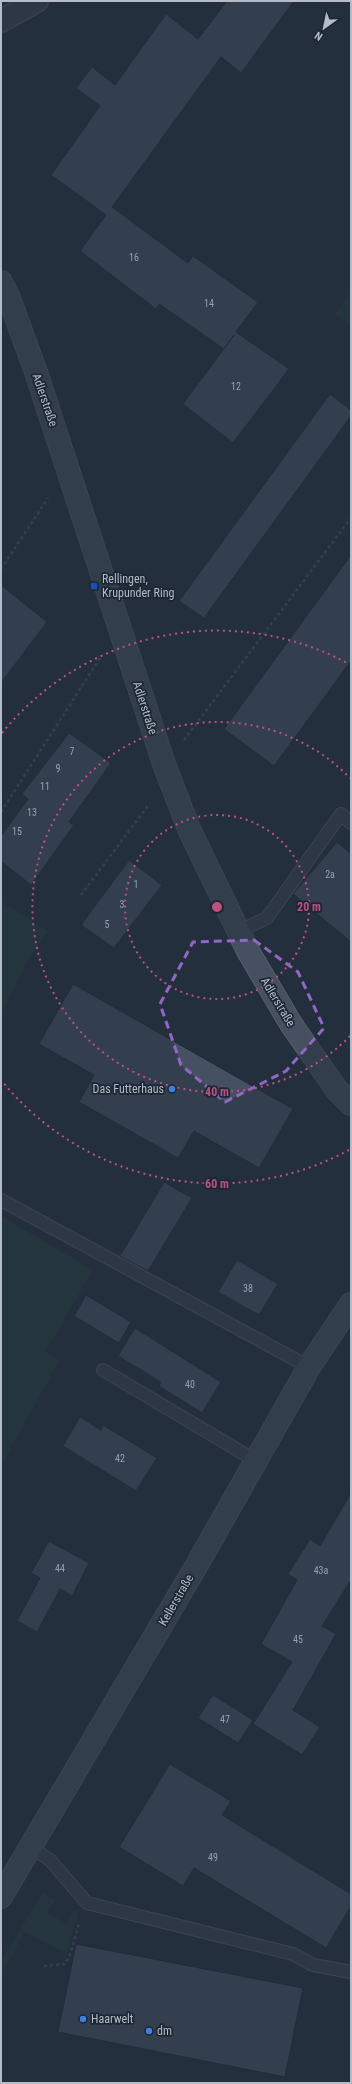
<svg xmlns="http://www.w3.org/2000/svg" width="352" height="2084" font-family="'Roboto Condensed',sans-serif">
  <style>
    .green { fill: #263c3f }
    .building { fill: #455162; stroke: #1f2835 }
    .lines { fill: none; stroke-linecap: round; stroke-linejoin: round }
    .lane-casing { stroke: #565f6c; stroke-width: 14 }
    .street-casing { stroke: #565f6c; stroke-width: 24 }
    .secondary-casing { stroke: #565f6c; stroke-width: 24 }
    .path { stroke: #44595c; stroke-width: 2.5; stroke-dasharray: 3 3; stroke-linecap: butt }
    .lane { stroke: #38414e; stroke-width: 12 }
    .street { stroke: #38414e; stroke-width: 22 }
    .secondary { stroke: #465061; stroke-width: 22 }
    .marked { fill: none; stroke: #9266c3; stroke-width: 3; stroke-dasharray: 8 5; stroke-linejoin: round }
    .ring { fill: none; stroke: #bd5182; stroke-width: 2; stroke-dasharray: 2 4 }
    .transit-dot { fill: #1a4fb4; stroke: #1d2633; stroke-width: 1.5 }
    .shop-dot { fill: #3f7fe0; stroke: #1d2633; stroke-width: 1.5 }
    .labels { text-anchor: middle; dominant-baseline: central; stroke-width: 3.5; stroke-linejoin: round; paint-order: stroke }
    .number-label { font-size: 10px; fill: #98a1af }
    .street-label { font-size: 12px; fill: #b4bcc9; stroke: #1d2633 }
    .poi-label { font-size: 12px; fill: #b4bcc9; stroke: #1d2633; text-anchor: start }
    .centre { fill: #bd5182; stroke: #1d2633; stroke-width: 2 }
    .ring-label { font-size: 12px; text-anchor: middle; font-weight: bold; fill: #bd5182; stroke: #1d2633; stroke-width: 3.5; stroke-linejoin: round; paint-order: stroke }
  </style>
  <rect width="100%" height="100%" fill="#242f3e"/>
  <!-- green -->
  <g class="green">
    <polygon points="351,291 351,325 335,314"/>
    <polygon points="1,902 48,931 31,955 1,1013"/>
    <polygon points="1,1216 93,1270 45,1352 59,1361 3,1462 1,1461"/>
    <polygon points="43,1892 55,1900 48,1913 67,1924 74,1911 78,1913 67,1953 25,1932 1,1974 1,1962"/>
  </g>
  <!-- building -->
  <g class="building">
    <polygon points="227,1 294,1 241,73 221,57 112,207 188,263 193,256 258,302 236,332 289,369 233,443 183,404 234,335 224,349 159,304 156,309 80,251 106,215 51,175 100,106 76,88 92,67 115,85 166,14 198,39"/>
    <polygon points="330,394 351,410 351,416 204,618 179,601"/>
    <polygon points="351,555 351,661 274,766 224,729"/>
    <polygon points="1,585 47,622 1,683"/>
    <polygon points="69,733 111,763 69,822 74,825 31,885 1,861 1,836 28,799 22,794"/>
    <polygon points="337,842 351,854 351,942 293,894"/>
    <polygon points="129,860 162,885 114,948 81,925"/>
    <polygon points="73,984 293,1109 259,1168 194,1131 178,1158 79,1102 94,1075 39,1044"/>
    <polygon points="164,1182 192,1198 148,1271 120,1256"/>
    <polygon points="237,1260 278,1284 259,1315 218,1292"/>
    <polygon points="86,1295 131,1322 119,1343 74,1316"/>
    <polygon points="135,1328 221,1382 202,1413 159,1386 161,1382 118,1356"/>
    <polygon points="80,1417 101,1430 103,1425 157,1458 136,1491 63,1446"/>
    <polygon points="351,1493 351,1580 322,1626 336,1634 293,1710 320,1727 302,1755 253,1724 292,1662 261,1644 297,1580 288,1574 310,1539 320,1546"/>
    <polygon points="49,1541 89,1563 72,1596 60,1589 37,1632 17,1621 40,1578 31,1573"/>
    <polygon points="213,1695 253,1720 238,1743 198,1718"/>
    <polygon points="170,1764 231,1801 222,1815 351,1894 351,1906 326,1948 194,1868 183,1886 119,1847"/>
    <polygon points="76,1944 303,1988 285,2077 58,2032"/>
  </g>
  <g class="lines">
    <defs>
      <g id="lane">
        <polyline points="239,931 267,918 341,814 351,823"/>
        <polyline points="1,1200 309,1367"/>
        <polyline points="103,1370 256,1461"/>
        <polyline points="31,1847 50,1860 87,1903 293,1954 313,1965 351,1972"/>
      </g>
      <polyline id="street" points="1,21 37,1"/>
      <g id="secondary">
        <polyline points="1,282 9,298 36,372 164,764 189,829 248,951 291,1024 337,1090 351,1104"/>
        <polyline points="1,1897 198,1563 309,1367 351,1304"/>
      </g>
    </defs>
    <!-- lane casing -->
    <use href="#lane" class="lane-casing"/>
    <!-- street casing -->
    <use href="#street" class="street-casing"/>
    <!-- secondary casing -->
    <use href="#secondary" class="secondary-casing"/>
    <!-- path -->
    <g class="path">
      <polyline points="1,569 48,498"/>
      <polyline points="184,740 351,518"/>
      <polyline points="1,812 100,658"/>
      <polyline points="81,895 150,803"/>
      <polyline points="44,1966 65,1964 71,1952 79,1923"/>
    </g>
    <!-- lane -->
    <use href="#lane" class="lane"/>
    <!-- street -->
    <use href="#street" class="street"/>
    <!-- secondary -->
    <use href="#secondary" class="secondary"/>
  </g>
  <!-- marked area -->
  <path d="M0 0H352V2084H0ZM254,940L298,972L324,1028L286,1071L225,1102L181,1065L160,1004L193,942Z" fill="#242f3e" fill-opacity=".55" fill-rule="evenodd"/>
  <path class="marked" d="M254,940L298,972L324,1028L286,1071L225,1102L181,1065L160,1004L193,942Z"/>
  <!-- distance rings -->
  <g class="ring">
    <circle cx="217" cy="907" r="92"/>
    <path d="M350 1036A185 185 0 1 1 350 778"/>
    <path d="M349 1150A277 277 0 0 1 2 1081M2 733A277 277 0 0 1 349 664"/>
  </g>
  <!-- markers -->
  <rect class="transit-dot" x="90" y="582" width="8" height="8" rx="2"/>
  <g class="shop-dot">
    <circle cx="172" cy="1089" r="4"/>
    <circle cx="83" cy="2019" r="4"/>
    <circle cx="149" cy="2031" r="4"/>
  </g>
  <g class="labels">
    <!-- number labels -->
    <g class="number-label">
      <text x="134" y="257">16</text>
      <text x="209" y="303">14</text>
      <text x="236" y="386">12</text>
      <text x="72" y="751">7</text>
      <text x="58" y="768">9</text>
      <text x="45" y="786">11</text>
      <text x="32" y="812">13</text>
      <text x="17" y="831">15</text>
      <text x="330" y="874">2a</text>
      <text x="136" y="884">1</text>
      <text x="122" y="904">3</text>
      <text x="107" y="924">5</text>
      <text x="248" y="1288">38</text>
      <text x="190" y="1384">40</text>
      <text x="120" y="1458">42</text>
      <text x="60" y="1568">44</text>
      <text x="321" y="1570">43a</text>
      <text x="298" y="1639">45</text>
      <text x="225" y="1719">47</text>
      <text x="213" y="1857">49</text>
    </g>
    <!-- street labels -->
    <g class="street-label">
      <text transform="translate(45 400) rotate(71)">Adlerstraße</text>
      <text transform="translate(145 708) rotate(72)">Adlerstraße</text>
      <text transform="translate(278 1002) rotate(59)">Adlerstraße</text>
      <text transform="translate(176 1600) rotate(-60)">Kellerstraße</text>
    </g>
    <!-- poi labels -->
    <g class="poi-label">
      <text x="102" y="579">Rellingen,<tspan x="102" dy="14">Krupunder Ring</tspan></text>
      <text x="164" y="1089" text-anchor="end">Das Futterhaus</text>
      <text x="91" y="2019">Haarwelt</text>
      <text x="157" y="2031">dm</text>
    </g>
  </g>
  <circle cx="217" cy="907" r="6" class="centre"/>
  <g class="ring-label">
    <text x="309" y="911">20 m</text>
    <text x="217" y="1096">40 m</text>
    <text x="217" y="1188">60 m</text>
  </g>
  <!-- border -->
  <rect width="352" height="2084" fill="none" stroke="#b4bcc9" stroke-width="4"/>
  <!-- north arrow -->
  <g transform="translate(324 28) rotate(213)" stroke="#1d2633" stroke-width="3" paint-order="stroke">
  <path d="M0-3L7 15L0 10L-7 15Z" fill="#b4bcc9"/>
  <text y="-6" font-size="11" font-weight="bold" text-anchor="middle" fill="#b4bcc9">N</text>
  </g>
</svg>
